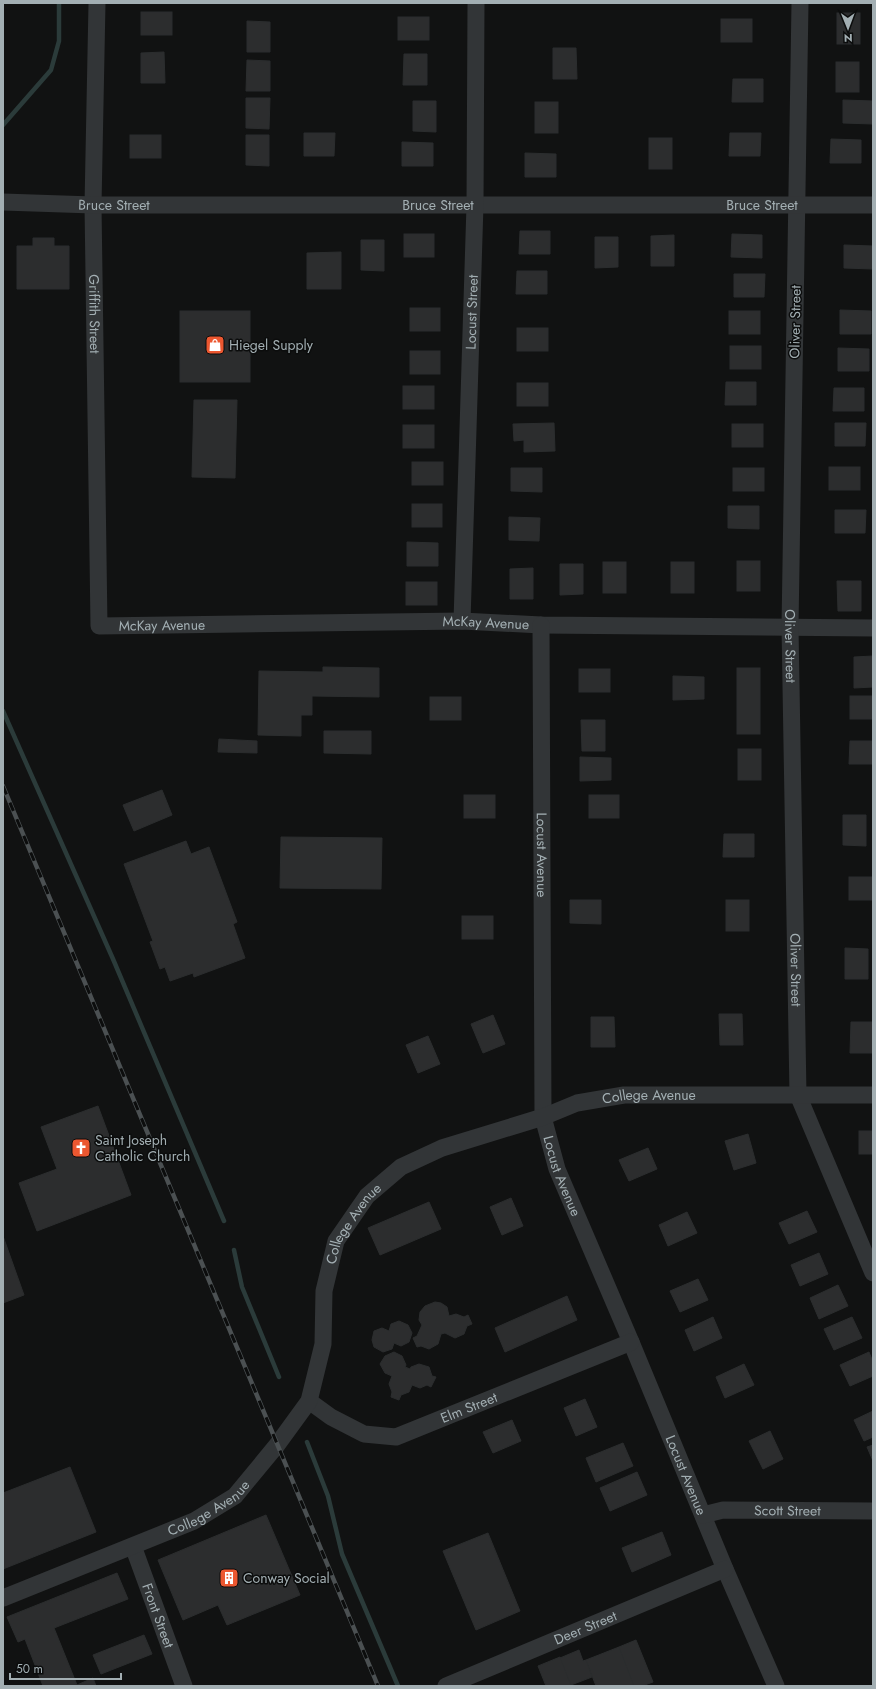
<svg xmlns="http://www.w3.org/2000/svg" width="876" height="1689" font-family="Jost,sans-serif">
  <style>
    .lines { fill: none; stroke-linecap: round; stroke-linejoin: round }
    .stream { stroke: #2b3b3a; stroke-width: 4.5 }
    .building { fill: #2c2d2e; stroke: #2b2d2e }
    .minor { stroke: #323537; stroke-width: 17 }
    .rail-casing { stroke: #4b5052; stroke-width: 4.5 }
    .rail { stroke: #0c0d0d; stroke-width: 3; stroke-dasharray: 9; stroke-linecap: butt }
    .labels { text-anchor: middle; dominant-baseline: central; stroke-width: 3; stroke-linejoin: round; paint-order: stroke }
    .street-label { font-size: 14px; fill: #a3afb3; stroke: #0c0d0d }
    .poi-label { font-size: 14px; fill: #a3afb3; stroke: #0c0d0d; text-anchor: start }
  </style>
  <rect width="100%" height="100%" fill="#111212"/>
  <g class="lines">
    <!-- stream -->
    <g class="stream">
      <polyline points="3,125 51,70 59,41 59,3"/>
      <polyline points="3,711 113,959 224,1221"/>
      <polyline points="234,1250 242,1287 279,1377"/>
      <polyline points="307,1442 328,1496 342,1554 398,1686"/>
    </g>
  </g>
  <!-- building -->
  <g class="building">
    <rect x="141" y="12" width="31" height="23"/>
    <rect x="837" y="13" width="23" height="31"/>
    <rect x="398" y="17" width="31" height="23"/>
    <rect x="721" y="19" width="31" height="23"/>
    <polygon points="247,21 270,22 270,52 247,52"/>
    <polygon points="553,48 576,48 577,79 553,79"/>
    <polygon points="164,52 165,83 141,83 141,53"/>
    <polygon points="404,54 427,54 427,85 403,85"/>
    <polygon points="247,60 270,61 270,91 246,91"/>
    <rect x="836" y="62" width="23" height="30"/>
    <polygon points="733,79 763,79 763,102 732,102"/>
    <polygon points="246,98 270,98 269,129 246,128"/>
    <polygon points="843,100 873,101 873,124 843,123"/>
    <polygon points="413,101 436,101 436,132 413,131"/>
    <rect x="535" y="102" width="23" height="31"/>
    <polygon points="304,133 335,133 334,156 304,156"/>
    <polygon points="730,133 761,133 760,156 729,156"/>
    <rect x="130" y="135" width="31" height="23"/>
    <polygon points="246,135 269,135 269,166 246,165"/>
    <rect x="649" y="138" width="23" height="31"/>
    <polygon points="831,139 861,140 861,163 830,163"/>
    <polygon points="402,142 433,143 433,166 402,166"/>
    <polygon points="525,153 556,154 556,177 525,177"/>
    <polygon points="520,231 550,231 550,254 519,254"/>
    <rect x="404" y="234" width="30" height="23"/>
    <polygon points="732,234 762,235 762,258 731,257"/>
    <polygon points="674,235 674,266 651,266 651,236"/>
    <polygon points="595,237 618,237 618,267 595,268"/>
    <polygon points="33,238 54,238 54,246 69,246 69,289 17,289 17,246 33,246"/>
    <polygon points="361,240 384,240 384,271 361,270"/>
    <polygon points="844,245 873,246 873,269 844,268"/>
    <polygon points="341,252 341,289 307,289 307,253"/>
    <polygon points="517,271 547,271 547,294 516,294"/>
    <polygon points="734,274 765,274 764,297 734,297"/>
    <rect x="410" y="308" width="30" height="23"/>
    <polygon points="840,310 871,311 871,334 840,334"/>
    <rect x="180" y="311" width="70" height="71"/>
    <rect x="729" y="311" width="31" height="23"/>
    <rect x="517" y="328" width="31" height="23"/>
    <rect x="730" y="346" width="31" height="23"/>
    <polygon points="838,348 869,349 869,371 838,371"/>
    <rect x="410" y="351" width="30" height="23"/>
    <polygon points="726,382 756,382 756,405 725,405"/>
    <rect x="517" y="383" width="31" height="23"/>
    <rect x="403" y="386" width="31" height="23"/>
    <polygon points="834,388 864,388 864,411 833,411"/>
    <polygon points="194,400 237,400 235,478 192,477"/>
    <polygon points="554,423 555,451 524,452 524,440 514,441 513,424"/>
    <polygon points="835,423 866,423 865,446 835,446"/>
    <rect x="732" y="424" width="31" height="23"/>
    <rect x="403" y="425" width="31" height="23"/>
    <rect x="412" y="462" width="31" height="23"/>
    <rect x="829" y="467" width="31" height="23"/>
    <polygon points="511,468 542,468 542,492 511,491"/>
    <rect x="733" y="468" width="31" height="23"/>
    <rect x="412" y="504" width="30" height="23"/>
    <polygon points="728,506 759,506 759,529 728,528"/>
    <polygon points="835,510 866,510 865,533 835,533"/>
    <polygon points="509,517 540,518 539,541 509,540"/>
    <polygon points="407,542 438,543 438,566 407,566"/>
    <rect x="737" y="561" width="23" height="30"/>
    <rect x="603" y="562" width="23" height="31"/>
    <rect x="671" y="562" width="23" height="31"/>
    <polygon points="560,564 583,564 583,594 560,595"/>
    <polygon points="533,568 533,599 510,599 510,569"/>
    <polygon points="837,581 861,581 861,611 838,611"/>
    <rect x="406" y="582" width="31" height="23"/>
    <polygon points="873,656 873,687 854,688 854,657"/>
    <polygon points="323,667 379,668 379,697 312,696 312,715 301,715 301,736 258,735 259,671 323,672"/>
    <rect x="737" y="668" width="23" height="66"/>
    <rect x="579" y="669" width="31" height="23"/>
    <polygon points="673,676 704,677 704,699 673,700"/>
    <rect x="850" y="696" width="23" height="23"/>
    <rect x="430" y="697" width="31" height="23"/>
    <polygon points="581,720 605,720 605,751 582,751"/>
    <polygon points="324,731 371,731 371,754 324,753"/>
    <polygon points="219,739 257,741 257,753 218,752"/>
    <polygon points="850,741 873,741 873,764 849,764"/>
    <rect x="738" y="749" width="23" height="31"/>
    <polygon points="580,757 611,758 611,780 580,781"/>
    <polygon points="162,790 172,815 134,831 123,805"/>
    <rect x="464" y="795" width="31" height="23"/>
    <rect x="589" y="795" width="30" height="23"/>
    <polygon points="843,815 866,815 866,846 843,845"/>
    <polygon points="724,834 754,834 754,857 723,857"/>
    <polygon points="281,837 382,838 381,889 280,888"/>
    <polygon points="186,841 191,854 209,847 237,922 233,924 245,958 194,977 193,973 170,981 165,967 160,969 150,942 153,941 124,864"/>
    <rect x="849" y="877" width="24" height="23"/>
    <polygon points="570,900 601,900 601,924 570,923"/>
    <rect x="726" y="900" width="23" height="31"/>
    <rect x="462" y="916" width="31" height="23"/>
    <polygon points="845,948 868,949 868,979 845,979"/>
    <polygon points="719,1014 742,1014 743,1045 720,1045"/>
    <polygon points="493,1015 505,1044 483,1053 471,1024"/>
    <polygon points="591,1017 614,1017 615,1047 591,1047"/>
    <polygon points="851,1022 873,1022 873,1053 850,1053"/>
    <polygon points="428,1036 440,1064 418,1073 406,1045"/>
    <polygon points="98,1106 131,1195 37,1231 19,1183 57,1169 41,1127"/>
    <rect x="859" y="1131" width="14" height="23"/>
    <polygon points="748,1134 756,1163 734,1170 725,1141"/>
    <polygon points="648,1148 657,1169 629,1181 619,1160"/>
    <polygon points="511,1198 523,1226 502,1235 490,1207"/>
    <polygon points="429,1202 441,1229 380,1255 368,1228"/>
    <polygon points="807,1211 817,1232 789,1244 779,1223"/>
    <polygon points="687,1212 697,1233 668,1246 659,1225"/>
    <polygon points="3,1236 24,1295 3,1303"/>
    <polygon points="819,1253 828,1274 800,1286 791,1265"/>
    <polygon points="698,1279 708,1300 680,1312 670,1291"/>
    <polygon points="838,1285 848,1306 819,1319 810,1298"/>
    <polygon points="567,1296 577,1320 505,1352 495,1328"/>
    <polygon points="435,1302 441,1303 447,1307 449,1316 456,1314 464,1317 468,1315 472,1324 467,1326 464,1334 455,1338 445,1333 441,1334 438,1344 429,1349 421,1346 417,1347 413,1338 417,1336 422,1325 419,1320 420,1312 425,1306"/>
    <polygon points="713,1317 722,1338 694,1351 685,1330"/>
    <polygon points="852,1317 862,1338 834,1350 824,1329"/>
    <polygon points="399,1321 408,1325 412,1333 409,1342 401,1346 394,1343 392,1349 383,1352 374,1347 372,1340 374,1331 382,1328 389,1331 391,1324"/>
    <polygon points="394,1352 402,1356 406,1365 405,1367 410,1369 411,1367 419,1364 429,1367 432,1376 436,1377 431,1387 427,1385 420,1388 412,1385 409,1392 401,1395 399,1400 391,1397 392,1392 389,1384 392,1376 385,1373 380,1364 385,1356"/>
    <polygon points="869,1352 873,1362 873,1376 850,1386 840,1365"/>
    <polygon points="744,1364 754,1385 725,1398 716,1377"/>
    <polygon points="585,1399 597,1427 576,1436 564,1408"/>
    <polygon points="873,1411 873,1437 864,1441 854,1420"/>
    <polygon points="512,1420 521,1441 493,1453 483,1432"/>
    <polygon points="770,1431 783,1459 763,1469 749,1441"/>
    <polygon points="623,1443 633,1466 596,1482 586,1458"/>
    <polygon points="873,1445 873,1461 867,1447"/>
    <polygon points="70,1467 96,1532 3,1569 3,1493"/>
    <polygon points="637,1472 647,1495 610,1511 600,1488"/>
    <polygon points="266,1515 300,1595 227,1625 218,1605 183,1620 158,1560"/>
    <polygon points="662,1532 671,1555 632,1572 622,1548"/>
    <polygon points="488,1533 520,1611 476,1630 443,1551"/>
    <polygon points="117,1573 128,1599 54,1628 77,1685 93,1678 96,1686 43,1686 25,1639 18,1642 7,1617"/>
    <polygon points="144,1635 152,1654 101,1674 93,1655"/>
    <polygon points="636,1640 653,1682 642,1686 634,1686 619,1647"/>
    <polygon points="619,1647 634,1686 596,1686 586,1660"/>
    <polygon points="579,1650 583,1661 586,1660 592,1677 571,1685 560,1658"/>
    <polygon points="560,1657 571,1686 546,1686 538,1666"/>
  </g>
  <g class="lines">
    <!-- minor -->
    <g class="minor">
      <path id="s1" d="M97,3L93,205L99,626L462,621L541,625L873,628"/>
      <path id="s2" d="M800,3L790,627L798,1095L873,1273"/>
      <path id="s3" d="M3,202L93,205H873"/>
      <path id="s4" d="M462,621L475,205L476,3"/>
      <path id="s5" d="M541,625L543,1117L557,1169L631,1342L725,1569L776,1686"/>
      <path id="s6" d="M309,1401L331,1417L364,1434L396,1437L631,1342"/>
      <path id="s7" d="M703,1515L723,1510L873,1511"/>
      <path id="s8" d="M133,1546L184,1686"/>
      <path id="s9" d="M3,1598L194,1521L235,1496L277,1445L309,1401L323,1344L324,1291L336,1241L367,1196L401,1167L442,1148L543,1117L577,1103L624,1095H873"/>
      <path id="s10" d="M446,1686L725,1569"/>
    </g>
    <defs>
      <polyline id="rail" points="3,786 378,1686"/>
    </defs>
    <!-- rail casing -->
    <use href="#rail" class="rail-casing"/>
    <!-- rail -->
    <use href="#rail" class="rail"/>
  </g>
  <!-- icons -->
  <defs>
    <symbol id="shop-square" viewBox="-11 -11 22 22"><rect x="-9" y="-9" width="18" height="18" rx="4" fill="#ec5730" stroke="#0c0d0d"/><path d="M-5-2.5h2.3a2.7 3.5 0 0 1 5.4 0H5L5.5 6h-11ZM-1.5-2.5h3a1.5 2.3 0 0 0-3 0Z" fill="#fff"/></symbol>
    <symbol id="church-square" viewBox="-11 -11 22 22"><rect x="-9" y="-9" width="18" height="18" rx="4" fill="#ec5730" stroke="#0c0d0d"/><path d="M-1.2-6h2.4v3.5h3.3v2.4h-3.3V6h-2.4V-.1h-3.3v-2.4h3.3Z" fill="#fff"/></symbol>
    <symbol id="building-square" viewBox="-11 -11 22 22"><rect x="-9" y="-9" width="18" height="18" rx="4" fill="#ec5730" stroke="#0c0d0d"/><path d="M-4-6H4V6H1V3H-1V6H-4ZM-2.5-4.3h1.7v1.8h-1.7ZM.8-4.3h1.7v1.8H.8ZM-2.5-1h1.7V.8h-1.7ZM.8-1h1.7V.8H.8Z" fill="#fff"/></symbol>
  </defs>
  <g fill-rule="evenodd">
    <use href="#shop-square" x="204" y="334" width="22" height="22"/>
    <use href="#church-square" x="70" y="1137" width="22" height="22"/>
    <use href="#building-square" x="218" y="1567" width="22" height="22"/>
  </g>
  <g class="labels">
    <!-- street labels -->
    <g class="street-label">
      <text stroke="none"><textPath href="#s3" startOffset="111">Bruce Street</textPath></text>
      <text stroke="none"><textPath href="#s3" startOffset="435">Bruce Street</textPath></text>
      <text stroke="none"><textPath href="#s3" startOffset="759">Bruce Street</textPath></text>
      <text stroke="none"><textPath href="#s4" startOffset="309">Locust Street</textPath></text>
      <text stroke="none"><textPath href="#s1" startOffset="311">Griffith Street</textPath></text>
      <text transform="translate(795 322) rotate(-89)">Oliver Street</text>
      <text stroke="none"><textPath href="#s1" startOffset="1010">McKay Avenue</textPath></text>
      <text stroke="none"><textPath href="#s1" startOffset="686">McKay Avenue</textPath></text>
      <text stroke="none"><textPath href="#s2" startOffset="643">Oliver Street</textPath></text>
      <text stroke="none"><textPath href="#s5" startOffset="230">Locust Avenue</textPath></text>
      <text stroke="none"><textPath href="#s2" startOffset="967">Oliver Street</textPath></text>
      <text stroke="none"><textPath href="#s9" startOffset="897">College Avenue</textPath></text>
      <text stroke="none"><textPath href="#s5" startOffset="554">Locust Avenue</textPath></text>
      <text stroke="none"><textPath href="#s9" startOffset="561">College Avenue</textPath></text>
      <text stroke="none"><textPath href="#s6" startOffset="175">Elm Street</textPath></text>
      <text stroke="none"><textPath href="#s5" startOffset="878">Locust Avenue</textPath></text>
      <text stroke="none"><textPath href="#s9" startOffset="225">College Avenue</textPath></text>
      <text stroke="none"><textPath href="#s7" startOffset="85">Scott Street</textPath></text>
      <text stroke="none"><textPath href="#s8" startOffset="74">Front Street</textPath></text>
      <text stroke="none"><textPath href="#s10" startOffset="151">Deer Street</textPath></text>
    </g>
    <!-- poi labels -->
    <g class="poi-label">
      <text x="229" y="345">Hiegel Supply</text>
      <text x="95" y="1140">Saint Joseph<tspan x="95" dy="16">Catholic Church</tspan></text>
      <text x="243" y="1578">Conway Social</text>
    </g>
  </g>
  <!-- border -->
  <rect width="876" height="1689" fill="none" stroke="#a3afb3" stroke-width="8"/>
  <!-- north arrow -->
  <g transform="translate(848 28) rotate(179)" stroke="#0c0d0d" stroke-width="3" paint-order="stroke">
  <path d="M0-3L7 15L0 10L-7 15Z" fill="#a3afb3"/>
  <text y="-6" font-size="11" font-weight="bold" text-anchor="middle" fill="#a3afb3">N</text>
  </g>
  <!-- scale -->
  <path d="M10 1673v6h111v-6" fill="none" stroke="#a3afb3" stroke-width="2"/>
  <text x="16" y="1673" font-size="12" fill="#a3afb3" stroke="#0c0d0d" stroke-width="3" paint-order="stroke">50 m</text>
</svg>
